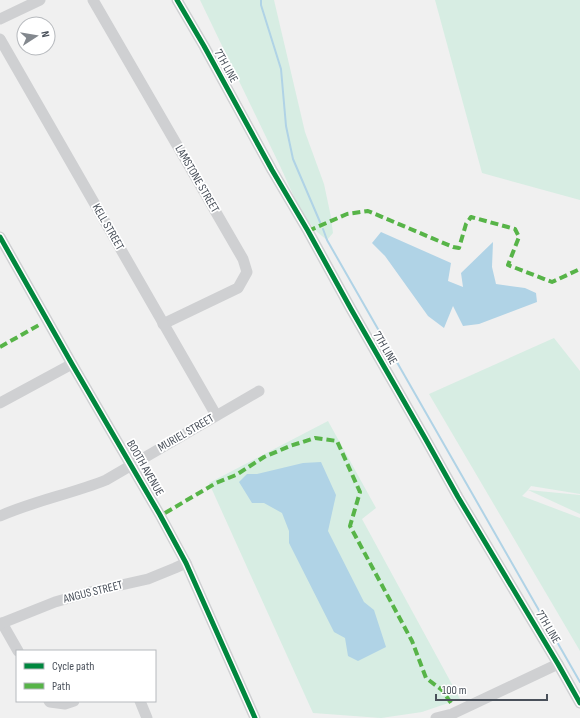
<svg xmlns="http://www.w3.org/2000/svg" width="580" height="718" font-family="'Sofia Sans Condensed',sans-serif">
  <style>
    .green { fill: #d7ede3 }
    .water { fill: #b0d3e6 }
    .lines { fill: none; stroke-linecap: round; stroke-linejoin: round }
    .stream { stroke: #b0d3e6; stroke-width: 2 }
    .minor { stroke: #cfd0d2; stroke-width: 11 }
    .quiet { stroke: #57b448; stroke-width: 4; stroke-dasharray: 8 4; stroke-linecap: butt }
    .cycleway-casing { stroke: #fff; stroke-width: 8 }
    .cycleway { stroke: #00873e; stroke-width: 5 }
    .labels { text-anchor: middle; dominant-baseline: central; stroke-width: 3.5; stroke-linejoin: round; paint-order: stroke }
    .street-label { font-size: 12px; fill: #49505a; stroke: #fff }
  </style>
  <rect width="100%" height="100%" fill="#f0f0f0"/>
  <!-- green -->
  <g class="green">
    <polygon points="200,0 274,0 305,132 324,184 331,217 333,233 327,240 317,232 301,212 280,166"/>
    <polygon points="435,0 580,0 580,200 482,173"/>
    <polygon points="554,338 580,371 580,494 531,486 528,490 580,495 580,514 528,490 522,496 580,518 580,651 429,394"/>
    <polygon points="328,421 376,508 362,519 460,699 422,712 381,718 313,713 209,483"/>
  </g>
  <!-- water -->
  <g class="water">
    <polygon points="381,232 451,263 448,281 463,287 461,273 493,242 492,267 496,284 525,288 536,293 537,302 479,324 463,326 453,306 444,328 428,316 385,256 372,243"/>
    <polygon points="321,462 336,495 328,531 364,602 374,610 386,647 358,661 348,656 345,638 334,632 289,543 289,531 282,513 264,503 252,503 239,482 247,474 257,474 303,463"/>
  </g>
  <g class="lines">
    <!-- stream -->
    <g class="stream">
      <polyline points="261,0 261,5 281,69 286,126 293,159 320,222"/>
      <polyline points="323,229 327,240 580,682"/>
    </g>
    <!-- minor -->
    <g class="minor">
      <polyline points="93,0 243,259 247,272 238,288 163,324"/>
      <polyline points="177,0 204,46 272,170 308,231 351,309 425,438 458,497 558,664 580,703"/>
      <polyline points="0,19 40,0"/>
      <polyline points="0,39 216,415"/>
      <polyline points="0,237 72,364 160,515 186,563 255,718"/>
      <polyline points="0,403 72,364"/>
      <path d="M0,516C34,501 71,494 106,480L259,391"/>
      <polyline points="2,623 18,651"/>
      <polyline points="0,624 55,602 90,592 148,579 175,568 186,563"/>
      <polyline points="49,701 50,702 65,704 74,701"/>
      <polyline points="140,701 147,718"/>
      <polyline points="436,718 452,714 558,664"/>
    </g>
    <!-- quiet -->
    <g class="quiet">
      <polyline points="308,231 347,214 368,211 453,247 459,248 466,224 471,217 515,229 519,237 508,265 552,282 580,269"/>
      <polyline points="0,347 39,325"/>
      <polyline points="165,513 216,483 236,475 264,457 290,446 315,438 337,441 360,492 350,526 412,641 426,678 442,690 451,703"/>
    </g>
    <defs>
      <g id="cycleway">
        <polyline points="177,0 204,46 272,170 308,231 351,309 425,438 458,497 558,664 580,703"/>
        <polyline points="0,237 72,364 160,515 186,563 255,718"/>
      </g>
    </defs>
    <!-- cycleway casing -->
    <use href="#cycleway" class="cycleway-casing"/>
    <!-- cycleway -->
    <use href="#cycleway" class="cycleway"/>
  </g>
  <g class="labels">
    <!-- street labels -->
    <g class="street-label">
      <text transform="translate(226 66) rotate(61)">7TH LINE</text>
      <text transform="translate(197 179) rotate(60)">LAMSTONE STREET</text>
      <text transform="translate(108 227) rotate(60)">KELL STREET</text>
      <text transform="translate(385 348) rotate(60)">7TH LINE</text>
      <text transform="translate(186 433) rotate(-30)">MURIEL STREET</text>
      <text transform="translate(145 468) rotate(60)">BOOTH AVENUE</text>
      <text transform="translate(93 592) rotate(-14)">ANGUS STREET</text>
      <text transform="translate(548 627) rotate(59)">7TH LINE</text>
    </g>
  </g>
  <!-- legend -->
  <rect x="16" y="650" width="140" height="52" fill="#ffffff" stroke="#b6b9bd"/>
  <rect x="24" y="663" width="20" height="6" fill="#00873e" stroke="#b6b9bd"/>
  <text x="52" y="670" font-size="12" fill="#49505a">Cycle path</text>
  <rect x="24" y="683" width="20" height="6" fill="#57b448" stroke="#b6b9bd"/>
  <text x="52" y="690" font-size="12" fill="#49505a">Path</text>
  <!-- north arrow -->
  <g transform="translate(36 36) rotate(78)"><circle r="19" fill="#ffffff" stroke="#b6b9bd"/>
  <path d="M0-3L7 15L0 10L-7 15Z" fill="#83888e"/>
  <text y="-6" font-size="11" font-weight="bold" text-anchor="middle" fill="#49505a">N</text>
  </g>
  <!-- scale -->
  <path d="M436 694v6h111v-6" fill="none" stroke="#49505a" stroke-width="2"/>
  <text x="442" y="694" font-size="12" fill="#49505a" stroke="#ffffff" stroke-width="3" paint-order="stroke">100 m</text>
</svg>
